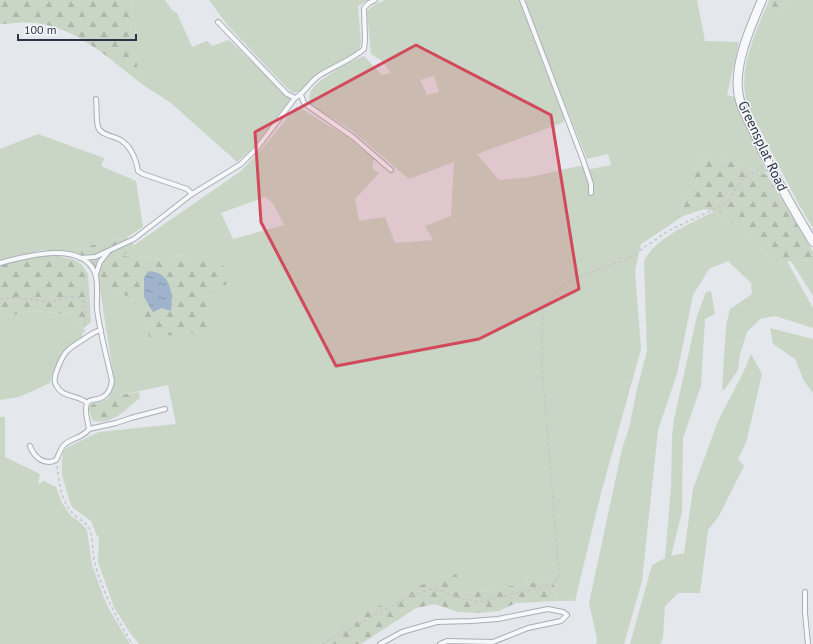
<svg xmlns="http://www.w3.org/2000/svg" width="813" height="644" font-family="'PT Sans',sans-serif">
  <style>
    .grass { fill: #c9d6c5; fill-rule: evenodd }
    .forest { fill: url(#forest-firs) }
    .water { fill: url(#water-ripples) }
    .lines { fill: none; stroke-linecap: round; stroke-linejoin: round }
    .lane-casing { stroke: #a9aeb7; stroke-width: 6 }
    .street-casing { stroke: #a9aeb7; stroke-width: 10 }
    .path { stroke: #c2c5cb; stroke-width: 1.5; stroke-dasharray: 3 3; stroke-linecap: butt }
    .lane { stroke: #f7f8fa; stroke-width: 4 }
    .street { stroke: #f7f8fa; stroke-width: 8 }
    .marked { fill: #d1495b; fill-opacity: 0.2; stroke: #d1495b; stroke-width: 3; stroke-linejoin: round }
    .labels { text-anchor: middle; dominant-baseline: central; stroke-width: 3; stroke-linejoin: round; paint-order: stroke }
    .street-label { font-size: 14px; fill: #2b3445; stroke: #f4f6f9 }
  </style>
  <defs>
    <pattern id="forest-firs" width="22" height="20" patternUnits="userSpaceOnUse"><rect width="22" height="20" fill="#c9d6c5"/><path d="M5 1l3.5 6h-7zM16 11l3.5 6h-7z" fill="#adb8ab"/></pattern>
    <pattern id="water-ripples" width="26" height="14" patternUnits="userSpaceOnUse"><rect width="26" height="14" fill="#9fb4cc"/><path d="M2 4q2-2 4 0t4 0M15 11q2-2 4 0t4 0" fill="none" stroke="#8293a7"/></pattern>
  </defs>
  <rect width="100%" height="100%" fill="#e4e7ec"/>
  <!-- grass -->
  <g class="grass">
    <polygon points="132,0 165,0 171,9 177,13 192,47 207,41 212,46 229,40 287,96 291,98 254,147 237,162 171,103 143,85 130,39"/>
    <polygon points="209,0 369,0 358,6 361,42 359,50 316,75 300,91 294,93 290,91 228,26"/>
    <path d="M385,0H519L564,118V121L562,123L477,154L499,180L530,177L579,166L591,169L611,165L608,154L587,159L559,89L525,0H697L705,41L739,42L727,95L734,97L768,176L703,151L677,218L685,215L641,244L635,271L641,349L601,493L575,601H557L553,579L468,593L339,627L318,644H139L128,630L114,607L98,562L99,538L96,534L91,521L72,507L69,500L62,474V462L63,452L68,447L99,432L176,424L168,385L121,395L108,400L112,391L114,380L100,289H111L137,301L144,315L149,337L205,290L230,284L213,259H197L182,255L166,259L122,256L134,245L241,171L265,145L297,106L349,138L374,159L372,168L379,173L355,199L359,221L385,217L395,243L433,240L425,226L451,216L454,162L409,179L351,130L309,104C310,100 309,94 311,91C316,80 352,60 364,56L382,75L391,73L382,61L371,54L367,13C369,6 379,3 385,0ZM434,76L439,92L427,95L420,80ZM265,197L273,203L284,225L233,239L221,213Z"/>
    <path d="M794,0H813V228L798,203L748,106C736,72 755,34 768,3L778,11Z"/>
    <polygon points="38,134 104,158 101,166 136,181 143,227 127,237 67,251 42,250 18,256 25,258 0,264 0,149"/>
    <path d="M715,211L719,212L776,262L787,261L813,308V328L775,316L760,319L747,332L740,354L738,370L725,389L722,390L726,326L730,309L752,294L751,283L728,261L709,269L693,295L677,374L658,430L642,581L624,644H596L597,639L589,603L622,449L629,428L637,389L647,351L644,261C656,237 692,223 715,211Z"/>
    <polygon points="813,260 813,296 791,261"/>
    <polygon points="711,291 715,314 705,319 701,386 683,438 682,512 671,556 684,553 693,489 718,421 743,373 751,354 762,374 746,443 738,459 744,466 719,516 708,530 700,593 678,593 665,606 663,638 660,644 630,644 652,565 665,558 671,487 672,437 674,419 697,316 706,292"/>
    <path d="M31,311L71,314L83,329L82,337C60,351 57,359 50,383L19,397L0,400V318Z"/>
    <polygon points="770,328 813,339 813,393 804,381 795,359 773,344"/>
    <polygon points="0,417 5,417 5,457 40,474 38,484 44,481 56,487 62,503 71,516 80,522 87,530 92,565 104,598 109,609 130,644 0,644"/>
  </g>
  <!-- forest -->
  <g class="forest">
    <path d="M0,0H132L130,39L143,85C111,60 79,29 37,23C26,21 12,24 0,24Z"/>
    <polygon points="769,0 794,0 778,11 768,3"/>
    <polygon points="703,151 768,176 813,252 813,260 776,262 719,212 704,209 677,218"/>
    <path d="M127,237L134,245L123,256L166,259L182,255L197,259H213L233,272L230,284L205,290L209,332L149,337L144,315L137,301L111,289H100C97,262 93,256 67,251Z"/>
    <polygon points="37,256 56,256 73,259 81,264 88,274 91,322 83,329 71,314 31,311 0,318 0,263"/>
    <path d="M139,392L140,398C126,409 111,427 92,420L89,408L92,404L121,395Z"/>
    <polygon points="456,574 468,593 553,579 557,601 516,603 499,611 479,613 458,612 435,604 416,608 361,644 318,644 339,627 418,586"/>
  </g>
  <!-- water -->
  <path class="water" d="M150,271C153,272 157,272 160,274C172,281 173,299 171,311L162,308L153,312L144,297V278Z"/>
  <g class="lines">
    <defs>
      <g id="lane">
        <polyline points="522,0 583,160 591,184 591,193"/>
        <polyline points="218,22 287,94 295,98"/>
        <polyline points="301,95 304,103 353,137 391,170"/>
        <path d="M96,99C97,108 96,119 98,127C101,136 116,136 122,141C131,147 137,161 138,171L143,174L187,189L192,194"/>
        <path d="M80,258L95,257L134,239L192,194L241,164L257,148L295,98C305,93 310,81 320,75C335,66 351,60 364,49L365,40L364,8L369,3L375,0"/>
        <path d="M0,263C26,256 82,240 95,273C99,284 96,298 97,309C100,333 107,358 112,381C111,387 109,394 103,397C95,402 86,396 86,410C86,416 88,423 89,429"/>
        <polyline points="96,274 100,262 108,252"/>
        <path d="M87,403C78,394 63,399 56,385C53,381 55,375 57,370C65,348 69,349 87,337C92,334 95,331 101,330"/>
        <path d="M30,446C34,457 44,466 56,460C59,455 60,449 64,445C71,438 83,438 89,429L116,423L131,418L165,409"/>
        <polyline points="805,592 805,613 808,644"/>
        <polyline points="380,644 402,632 437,622 472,621 498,619 548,609 563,612 567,615 561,621 528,628 493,642 447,641 440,644"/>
      </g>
      <path id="street" d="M762,0C751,26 735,61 738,90C739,104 747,118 753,130C770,169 791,206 813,242"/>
    </defs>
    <!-- lane casing -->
    <use href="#lane" class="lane-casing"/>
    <!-- street casing -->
    <use href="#street" class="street-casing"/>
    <!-- path -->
    <g class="path">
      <path d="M0,299C9,298 18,298 28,299C35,299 42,303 49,302C58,301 74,292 82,300C89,307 84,323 84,333"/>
      <path d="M57,466C59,483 61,501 73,514C78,519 85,521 89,528C94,537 92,554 95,564C103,593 117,618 132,644"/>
      <polyline points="322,644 410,596 431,589 442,591 460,598 480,602 554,584 559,577 558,563 542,367 542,325 545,308 554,294 565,283 611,264 626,260 668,231 721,206 729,200 742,179 763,167"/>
    </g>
    <!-- lane -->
    <use href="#lane" class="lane"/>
    <!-- street -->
    <use href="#street" class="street"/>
  </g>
  <!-- marked area -->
  <path class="marked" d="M416,45L551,115L579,289L479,339L336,366L261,222L255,132Z"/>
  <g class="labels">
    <!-- street labels -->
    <g class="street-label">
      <text transform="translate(763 146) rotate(65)">Greensplat Road</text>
    </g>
  </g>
  <!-- scale -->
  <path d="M18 34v6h118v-6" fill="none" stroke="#2b3445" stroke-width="2"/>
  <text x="24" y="34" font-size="12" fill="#2b3445" stroke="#f4f6f9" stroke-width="3" paint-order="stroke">100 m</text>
</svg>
